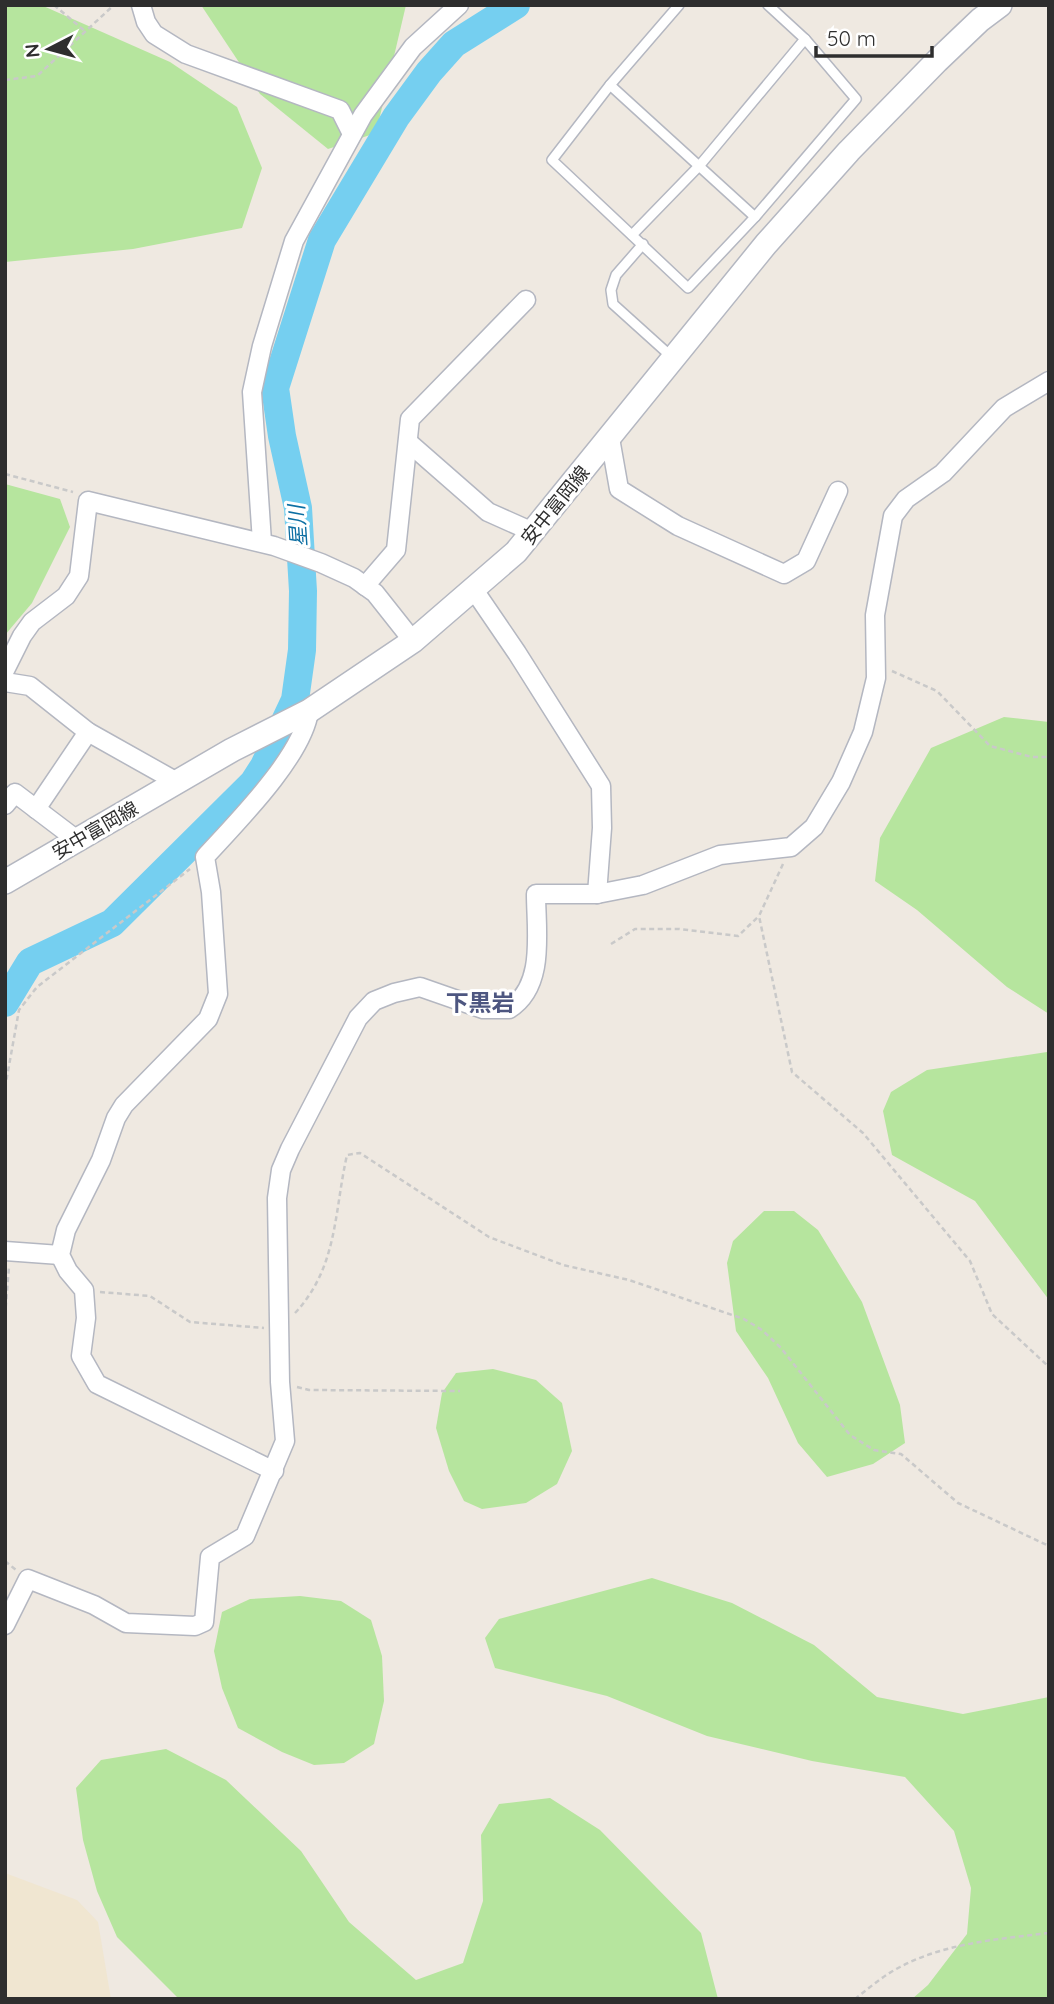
<svg xmlns="http://www.w3.org/2000/svg" width="1054" height="2004" font-family="Quicksand,'Noto Sans JP',sans-serif">
  <style>
    .education { fill: #f0e6d1 }
    .green { fill: #b6e59e }
    .lines { fill: none; stroke-linecap: round; stroke-linejoin: round }
    .river { stroke: #75cff0; stroke-width: 28 }
    .lane-casing { stroke: #b4b7c1; stroke-width: 12 }
    .street-casing { stroke: #b4b7c1; stroke-width: 21 }
    .secondary-casing { stroke: #b4b7c1; stroke-width: 26 }
    .path { stroke: #c9c9c9; stroke-width: 2.5; stroke-dasharray: 5 3.5; stroke-linecap: butt }
    .lane { stroke: #fff; stroke-width: 9 }
    .street { stroke: #fff; stroke-width: 18 }
    .secondary { stroke: #fff; stroke-width: 23 }
    .labels { text-anchor: middle; dominant-baseline: central; stroke-width: 6; stroke-linejoin: round; paint-order: stroke }
    .street-label { font-size: 19px; fill: #2e2e2e; stroke: #fff }
    .water-label { font-size: 21px; font-style: italic; fill: #0d6fa3; stroke: #fff }
    .quarter-label { font-size: 23px; font-weight: bold; fill: #4d5680; stroke: #fff }
  </style>
  <rect width="100%" height="100%" fill="#efe9e1"/>
  <!-- education -->
  <polygon class="education" points="5,1873 77,1900 98,1922 111,1999 5,1999"/>
  <!-- green -->
  <g class="green">
    <polygon points="5,5 41,5 170,62 237,107 262,168 242,228 133,249 5,262"/>
    <polygon points="201,5 406,5 376,133 328,149 260,94"/>
    <polygon points="5,484 60,499 70,527 32,603 5,635"/>
    <polygon points="1004,717 1049,722 1049,1014 1007,987 917,910 875,881 880,838 931,748"/>
    <polygon points="1049,1045 1049,1300 975,1201 892,1155 883,1111 891,1092 927,1070 1047,1052"/>
    <polygon points="764,1211 794,1211 818,1230 862,1302 900,1405 905,1443 873,1464 827,1477 798,1443 768,1378 736,1331 727,1263 733,1241"/>
    <polygon points="493,1369 536,1380 562,1403 572,1451 557,1484 526,1503 482,1509 464,1501 449,1471 436,1428 442,1393 456,1373"/>
    <polygon points="652,1578 732,1603 814,1645 877,1697 963,1714 1049,1697 1049,1999 912,1999 928,1985 967,1934 971,1888 954,1831 905,1777 812,1761 707,1736 607,1696 495,1668 485,1638 499,1619"/>
    <polygon points="300,1596 341,1601 371,1620 382,1656 384,1701 374,1744 344,1763 314,1765 282,1752 238,1728 222,1688 214,1651 222,1612 250,1599"/>
    <polygon points="166,1749 226,1780 301,1851 349,1922 416,1980 463,1963 483,1901 481,1835 499,1804 550,1798 600,1830 701,1933 718,1999 179,1999 117,1937 97,1891 83,1840 76,1788 101,1760"/>
  </g>
  <g class="lines">
    <!-- river -->
    <polyline class="river" points="5,1003 30,962 112,923 253,783 264,766 295,700 302,650 303,591 298,508 282,436 275,388 322,240 396,117 429,72 454,44 516,5"/>
    <defs>
      <g id="lane">
        <polyline points="679,5 610,85 552,160 688,288 755,217 856,99 805,39 768,5"/>
        <polyline points="610,85 755,217"/>
        <polyline points="632,235 700,165 805,39"/>
        <polyline points="643,244 616,275 611,290 613,304 674,359"/>
      </g>
      <g id="street">
        <polyline points="141,5 146,22 154,34 186,54 340,110 352,134"/>
        <polyline points="610,438 619,489 678,526 784,574 806,561 838,491"/>
        <polyline points="408,442 488,512 533,532"/>
        <polyline points="262,542 252,392 262,346 294,241 363,115 413,47 459,5"/>
        <polyline points="365,586 396,550 410,419 526,300"/>
        <polyline points="474,590 517,653 601,786 602,828 597,894"/>
        <polyline points="5,670 22,636 32,622 66,596 79,576 88,501 274,546 321,563 354,578 375,593 413,641"/>
        <polyline points="5,682 30,686 88,732 177,782"/>
        <polyline points="5,805 15,793 77,840"/>
        <polyline points="36,809 88,732"/>
        <polyline points="5,1251 60,1255"/>
        <path d="M274,1471L97,1384L81,1356L86,1318L84,1290L68,1271L60,1255L66,1230L101,1160L116,1118L124,1105L208,1019L218,994L211,892L205,857C236,823 303,756 309,711"/>
        <path d="M5,1625L28,1579L94,1605L126,1623L195,1626L204,1622L210,1557L245,1536L285,1441L280,1382L277,1198L281,1170L290,1149L358,1018L374,1001L394,993L420,987L483,1009H509C546,986 536,931 536,894H597L643,885L720,855L791,847L814,827L841,782L863,732L876,678L875,615L893,516L906,499L943,473L1004,408L1049,381"/>
      </g>
      <polyline id="secondary" points="5,882 232,750 309,711 413,641 516,552 766,244 849,151 937,61 980,20 1000,5"/>
    </defs>
    <!-- lane casing -->
    <use href="#lane" class="lane-casing"/>
    <!-- street casing -->
    <use href="#street" class="street-casing"/>
    <!-- secondary casing -->
    <use href="#secondary" class="secondary-casing"/>
    <!-- path -->
    <g class="path">
      <polyline points="54,5 86,32"/>
      <polyline points="5,80 37,76 114,5"/>
      <polyline points="5,474 73,492"/>
      <polyline points="892,671 937,691 990,746 1032,757 1049,757"/>
      <polyline points="783,864 759,916 792,1072 863,1133 970,1261 992,1314 1049,1367"/>
      <polyline points="1049,940 1049,945"/>
      <polyline points="611,944 635,929 679,929 738,936 759,916"/>
      <polyline points="5,1088 19,1010 37,987 190,869"/>
      <polyline points="100,1292 150,1296 190,1322 264,1328"/>
      <path d="M295,1313C338,1267 334,1212 347,1155L360,1153L489,1237L563,1265L629,1280L744,1319L762,1330L781,1348L850,1435L874,1450L901,1454L958,1503L1049,1546"/>
      <polyline points="5,1316 9,1267"/>
      <polyline points="297,1387 309,1390 460,1391"/>
      <polyline points="5,1561 16,1570"/>
      <path d="M855,1999C869,1988 884,1975 900,1967C945,1943 999,1939 1049,1933"/>
    </g>
    <!-- lane -->
    <use href="#lane" class="lane"/>
    <!-- street -->
    <use href="#street" class="street"/>
    <!-- secondary -->
    <use href="#secondary" class="secondary"/>
  </g>
  <g class="labels">
    <!-- street labels -->
    <g class="street-label">
      <text transform="translate(555 505) rotate(-51)">安中富岡線</text>
      <text transform="translate(95 830) rotate(-30)">安中富岡線</text>
    </g>
    <!-- water labels -->
    <g class="water-label">
      <text transform="translate(297 526) rotate(-94)">星川</text>
    </g>
    <!-- quarter labels -->
    <g class="quarter-label">
      <text x="480" y="1002">下黒岩</text>
    </g>
  </g>
  <!-- border -->
  <rect width="1054" height="2004" fill="none" stroke="#2e2e2e" stroke-width="14"/>
  <!-- north arrow -->
  <g transform="translate(49 49) rotate(264)" stroke="#ffffff" stroke-width="5" paint-order="stroke">
  <path d="M0-5L12 26L0 18L-12 26Z" fill="#2e2e2e"/>
  <text y="-10" font-size="19" font-weight="bold" text-anchor="middle" fill="#2e2e2e">N</text>
  </g>
  <!-- scale -->
  <path d="M816 46v10h116v-10" fill="none" stroke="#2e2e2e" stroke-width="3.5"/>
  <text x="827" y="46" font-size="21" fill="#2e2e2e" stroke="#ffffff" stroke-width="5" paint-order="stroke">50 m</text>
</svg>
